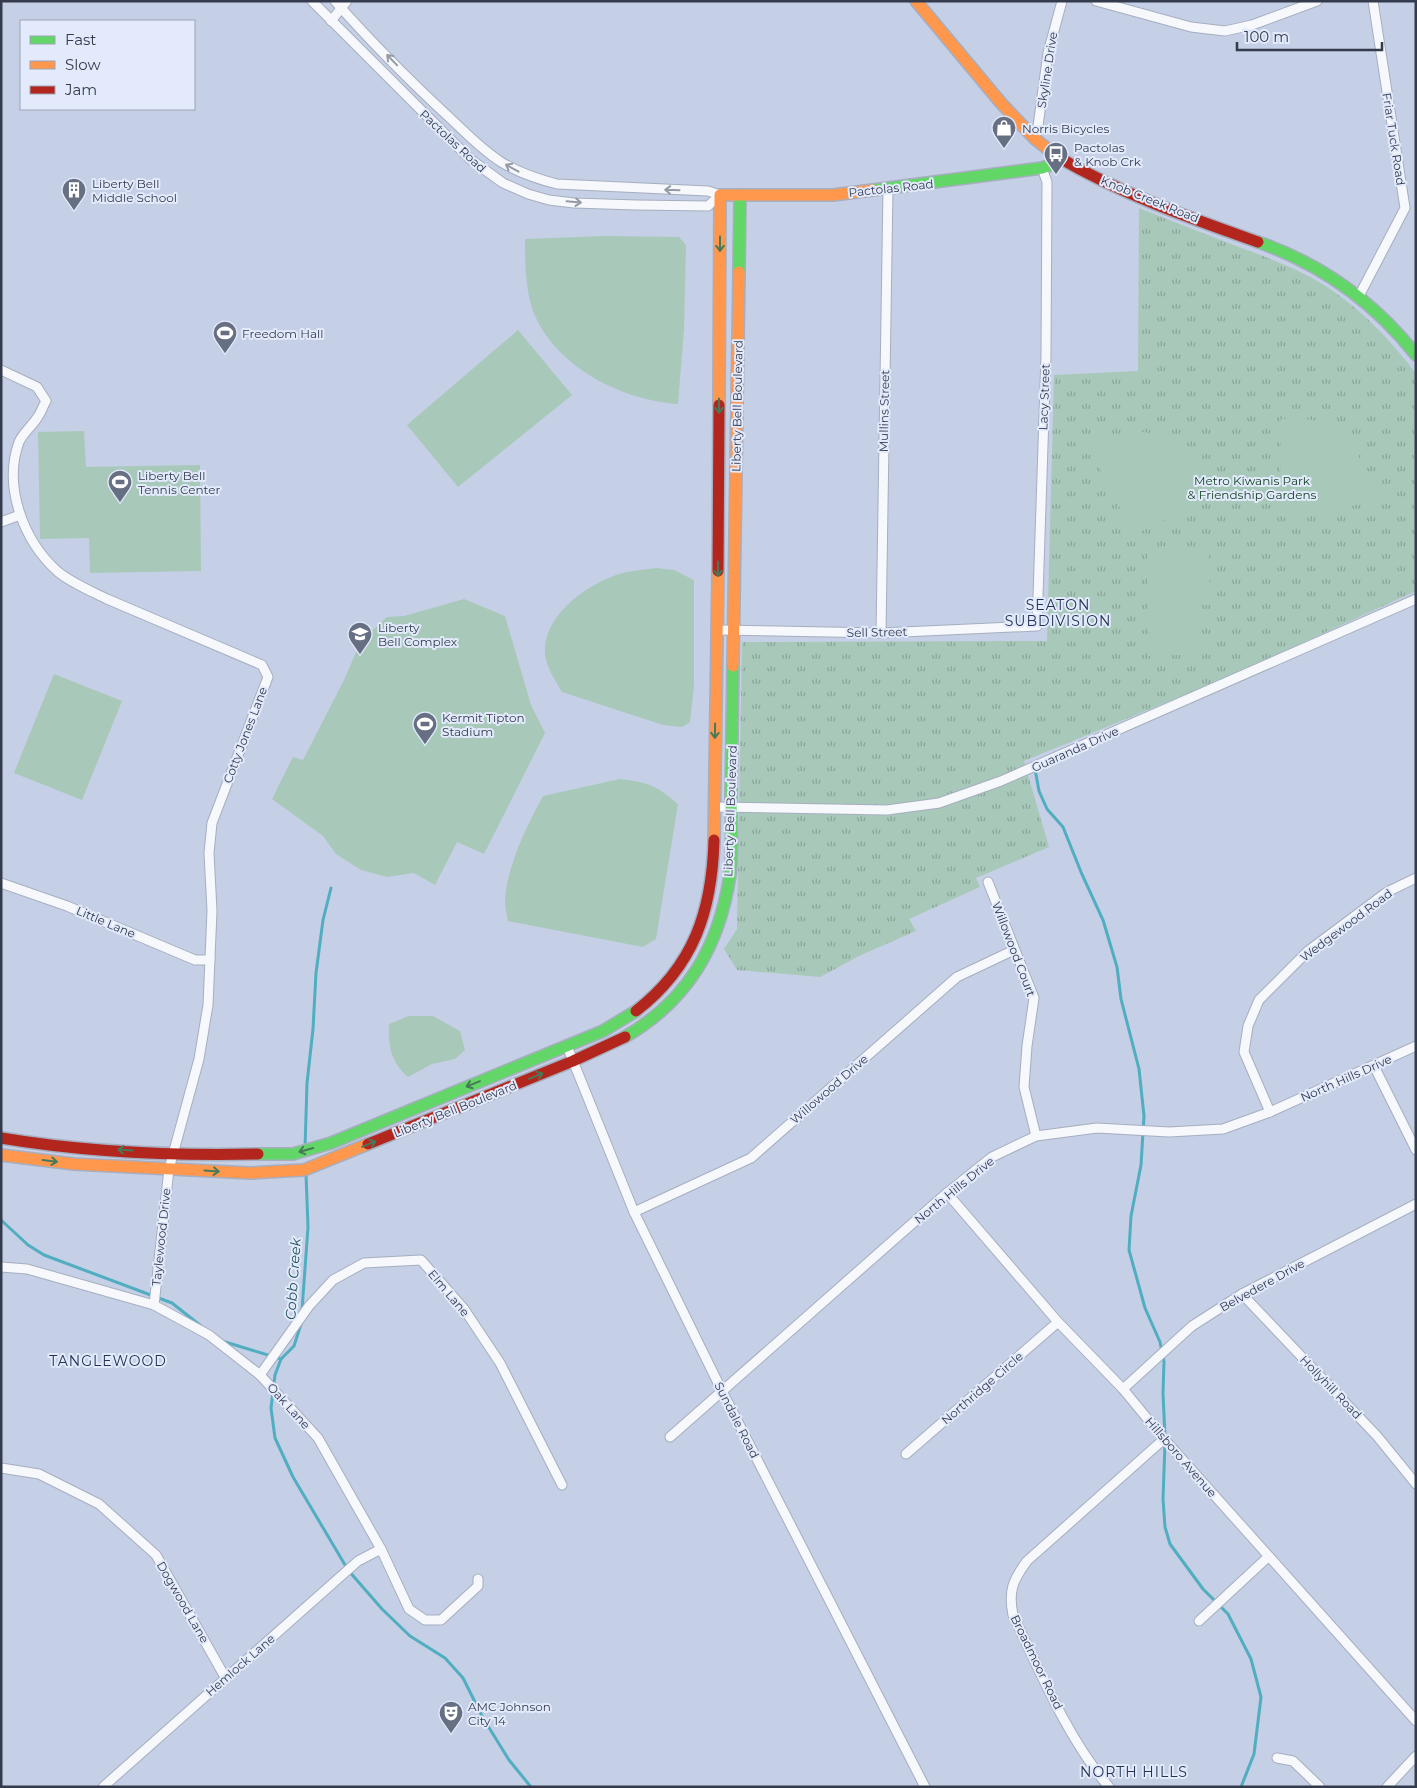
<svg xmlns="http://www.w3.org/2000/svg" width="1417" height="1788" font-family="Montserrat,sans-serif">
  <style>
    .grass { fill: url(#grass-tufts) }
    .pitch { fill: #a8c9ba }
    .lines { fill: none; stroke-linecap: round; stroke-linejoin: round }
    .stream { stroke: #50aec0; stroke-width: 3 }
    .street-casing { stroke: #a6aec0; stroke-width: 11 }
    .fast-casing { stroke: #a6aec0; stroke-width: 14 }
    .slow-casing { stroke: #a6aec0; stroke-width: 14 }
    .jam-casing { stroke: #a6aec0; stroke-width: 14 }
    .street { stroke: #f6f8fb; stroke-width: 9 }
    .fast { stroke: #63d668; stroke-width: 11 }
    .slow { stroke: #ff974d; stroke-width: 11 }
    .jam { stroke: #b3261e; stroke-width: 11 }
    .oneway { stroke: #959aa4 }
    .oneway2 { stroke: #477958 }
    .labels { text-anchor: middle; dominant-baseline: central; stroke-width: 4; stroke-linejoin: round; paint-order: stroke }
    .street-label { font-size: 12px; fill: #343b4d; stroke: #e2eafc }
    .poi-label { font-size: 12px; fill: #343b4d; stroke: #e2eafc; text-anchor: start }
    .park-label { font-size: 12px; fill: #103f1a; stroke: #e2eafc }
    .neighbourhood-label { font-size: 14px; letter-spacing: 1px; fill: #253254; stroke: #e2eafc }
    .water-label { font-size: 14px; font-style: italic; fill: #205259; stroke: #e2eafc }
  </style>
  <defs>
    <pattern id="grass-tufts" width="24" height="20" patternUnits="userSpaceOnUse" patternTransform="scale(1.25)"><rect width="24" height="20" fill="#a8c9ba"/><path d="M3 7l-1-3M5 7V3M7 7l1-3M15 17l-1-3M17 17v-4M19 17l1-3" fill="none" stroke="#8aa499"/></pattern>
  </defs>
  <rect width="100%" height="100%" fill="#c5cfe6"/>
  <!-- grass -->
  <path class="grass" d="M1139,208C1172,221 1205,234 1239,247C1266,257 1294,267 1319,282C1357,305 1387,336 1414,371L1416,374V591L1216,682L1024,761L1049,847L976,878L980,887L909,919L916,931L861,955L820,977L737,970L724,949L737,929L742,642L1047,641L1054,375L1138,371Z"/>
  <!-- pitch -->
  <g class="pitch">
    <path d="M605,236L679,237L686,245L684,329L678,404C621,400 555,367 533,311C525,287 525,263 525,239Z"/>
    <polygon points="518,330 572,395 458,487 407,425"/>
    <polygon points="1301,418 1322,422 1347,434 1381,499 1334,510 1287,512 1280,504 1281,419"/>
    <polygon points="84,431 86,467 200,465 201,571 90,573 89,538 40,539 38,432"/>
    <path d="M1144,432C1180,439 1202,457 1217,489L1173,516L1140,532L1131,530L1089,446L1117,434Z"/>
    <polygon points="1209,548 1210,605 1198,605 1199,654 1149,656 1147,550"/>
    <path d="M656,568L674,570L694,580V686L690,722L682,727L663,725L562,692C555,680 546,667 545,653C543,618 581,589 611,577C624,571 641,570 656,568Z"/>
    <polygon points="464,599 505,616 531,705 545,733 484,854 457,842 435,885 414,873 387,877 361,870 336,854 323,836 272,799 293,757 303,760 344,680 361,641 387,617 404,616"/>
    <polygon points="54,674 122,701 82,800 14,773"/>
    <path d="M620,779C648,782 657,786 678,804L656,939L643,947L508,921C507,915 505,908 505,902C506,868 527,825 543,796Z"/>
    <path d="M409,1016H433L460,1031L465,1050L455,1059L432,1064L408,1077C391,1062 388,1046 389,1024Z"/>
  </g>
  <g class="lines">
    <!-- stream -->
    <g class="stream">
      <polyline points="1035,769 1039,791 1047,809 1063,827 1081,872 1103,920 1117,967 1121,999 1139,1069 1144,1116 1141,1165 1131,1216 1129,1250 1145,1308 1160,1342 1164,1361 1163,1393 1165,1437"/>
      <polyline points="305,1148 307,1083 313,1029 316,973 323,920 331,888"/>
      <polyline points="1,1220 28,1245 44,1255 172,1303 201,1326"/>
      <polyline points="302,1310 308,1227 306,1174"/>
      <polyline points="302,1321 294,1346 281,1359 275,1375 271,1408 275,1438 293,1477 348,1570 382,1609 410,1636 445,1658 463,1678 483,1718 509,1760 531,1787"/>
      <polyline points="222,1341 281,1359"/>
      <polyline points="1165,1443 1163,1499 1165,1527 1170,1544 1203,1589 1228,1614 1251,1659 1261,1697 1254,1754 1241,1787"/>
    </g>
    <defs>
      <g id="street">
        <path d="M312,1L470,159L503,183L528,194L549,200L574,203L636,205L708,206L720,195L708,191L557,184C537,179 519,173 501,162C482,150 467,134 451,119C411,82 371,42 335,1"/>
        <polyline points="1096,1 1191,27 1225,31 1252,25 1317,1"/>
        <polyline points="331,21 347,1"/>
        <polyline points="1034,138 1038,126 1048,53 1062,1"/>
        <polyline points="1359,296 1405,208 1373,1"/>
        <path d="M1,370L37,387L46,401C43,406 41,413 37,418C32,426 23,433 19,442C3,486 23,540 57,571C71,583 91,591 107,599L262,665L268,677L212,823L209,853L212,911L208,1005L199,1059L169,1169L154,1305"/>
        <polyline points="1,522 20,515"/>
        <polyline points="717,630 881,633 1037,626 1046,355 1047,182 1042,168"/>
        <polyline points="881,633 888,189"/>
        <polyline points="714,807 887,810 939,803 1001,781 1416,599"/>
        <polyline points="988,882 1034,998 1027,1046 1024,1087 1036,1136"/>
        <polyline points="1,883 67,906 195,960 210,960"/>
        <polyline points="567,1046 634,1212 722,1391 925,1787"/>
        <polyline points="1374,1066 1416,1150"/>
        <polyline points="1270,1112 1244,1052 1248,1026 1259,1000 1308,951 1387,892 1416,878"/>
        <polyline points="947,1193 1058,1322 1123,1389 1164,1439 1416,1721"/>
        <polyline points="634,1212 751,1158 957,977 1014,950"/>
        <polyline points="1,1267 27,1269 154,1305 209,1335 260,1375 318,1438 381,1549 409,1609 425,1620 441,1620 478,1586 478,1579"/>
        <polyline points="1242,1294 1377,1436 1416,1484"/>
        <polyline points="260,1375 309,1306 333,1280 364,1263 421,1260 464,1309 500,1363 562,1485"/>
        <polyline points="1123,1389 1192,1326 1242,1294 1416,1204"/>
        <polyline points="670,1437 947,1193 992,1157 1036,1136 1097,1128 1169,1132 1223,1129 1270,1112 1416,1046"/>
        <polyline points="906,1454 1058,1322"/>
        <polyline points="1,1468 39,1474 99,1504 156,1555 225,1677"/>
        <polyline points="1199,1621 1268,1557"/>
        <polyline points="1277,1758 1293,1761 1320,1787"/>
        <polyline points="103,1787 358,1561 381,1549"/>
        <path d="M1109,1787C1068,1739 1040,1672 1013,1615C1008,1591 1013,1580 1027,1561L1164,1439"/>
        <polyline points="1387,1787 1416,1756"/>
      </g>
      <g id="fast">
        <polyline points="873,190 1042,168 1048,166 1058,157"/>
        <path d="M1258,242C1321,264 1375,303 1416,355"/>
        <polyline points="739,272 740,195"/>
        <path d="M625,1037C688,1000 719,947 730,875C733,851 731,823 731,799C732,755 732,711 733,666"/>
        <polyline points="258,1154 293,1154 331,1143 603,1031 636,1011"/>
      </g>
      <g id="slow">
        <polyline points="916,1 1001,103 1035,139 1058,157"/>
        <polyline points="719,405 720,195 833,195 873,190"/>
        <polyline points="733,666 739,272"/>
        <polyline points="714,840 718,571"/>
        <polyline points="1,1155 74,1164 250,1173 304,1170 368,1144"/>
      </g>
      <g id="jam">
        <path d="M1058,157C1121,194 1190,218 1258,242"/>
        <polyline points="718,571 719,405"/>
        <path d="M636,1011C694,966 712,911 714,840"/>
        <path d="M1,1138C85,1152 172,1156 258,1154"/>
        <polyline points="368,1144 573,1061 625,1037"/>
      </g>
    </defs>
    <!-- street casing -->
    <use href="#street" class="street-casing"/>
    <!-- fast casing -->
    <use href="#fast" class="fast-casing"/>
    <!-- slow casing -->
    <use href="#slow" class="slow-casing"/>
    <!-- jam casing -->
    <use href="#jam" class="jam-casing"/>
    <!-- street -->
    <use href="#street" class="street"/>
    <!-- fast -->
    <use href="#fast" class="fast"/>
    <!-- slow -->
    <use href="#slow" class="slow"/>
    <!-- jam -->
    <use href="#jam" class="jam"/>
  </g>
  <!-- one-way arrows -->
  <defs><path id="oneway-shaft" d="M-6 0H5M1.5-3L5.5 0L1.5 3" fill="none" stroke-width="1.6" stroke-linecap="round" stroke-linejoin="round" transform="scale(1.25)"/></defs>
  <g class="oneway">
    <use href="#oneway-shaft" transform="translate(392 60) rotate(-134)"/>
    <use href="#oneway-shaft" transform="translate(512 168) rotate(-151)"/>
    <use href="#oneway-shaft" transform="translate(672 190) rotate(-178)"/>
    <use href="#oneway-shaft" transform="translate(574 202) rotate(5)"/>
  </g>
  <g class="oneway2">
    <use href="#oneway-shaft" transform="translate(720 244) rotate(90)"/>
    <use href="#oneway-shaft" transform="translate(719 406) rotate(90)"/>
    <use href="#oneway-shaft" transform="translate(718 569) rotate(90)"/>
    <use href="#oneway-shaft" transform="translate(715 731) rotate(91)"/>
    <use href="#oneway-shaft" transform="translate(536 1076) rotate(-22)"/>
    <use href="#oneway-shaft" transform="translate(473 1084) rotate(158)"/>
    <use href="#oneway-shaft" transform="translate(369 1144) rotate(-22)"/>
    <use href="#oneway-shaft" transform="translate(125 1150) rotate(-176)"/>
    <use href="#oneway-shaft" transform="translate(306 1150) rotate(164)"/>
    <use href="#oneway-shaft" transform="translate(50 1161) rotate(7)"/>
    <use href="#oneway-shaft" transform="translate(212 1171) rotate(4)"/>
  </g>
  <!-- icons -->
  <defs>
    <symbol id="shop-pin" viewBox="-11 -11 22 30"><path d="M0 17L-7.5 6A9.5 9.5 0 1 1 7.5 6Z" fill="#676f83" stroke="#e2eafc"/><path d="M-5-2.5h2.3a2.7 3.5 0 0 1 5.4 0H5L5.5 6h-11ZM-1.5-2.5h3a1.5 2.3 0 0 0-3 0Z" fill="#fff"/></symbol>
    <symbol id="bus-pin" viewBox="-11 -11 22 30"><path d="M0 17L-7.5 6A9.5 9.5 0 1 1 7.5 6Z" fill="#676f83" stroke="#e2eafc"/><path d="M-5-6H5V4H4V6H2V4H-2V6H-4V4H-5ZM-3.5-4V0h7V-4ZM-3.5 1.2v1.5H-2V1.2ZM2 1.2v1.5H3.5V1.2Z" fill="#fff"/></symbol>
    <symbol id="building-pin" viewBox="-11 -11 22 30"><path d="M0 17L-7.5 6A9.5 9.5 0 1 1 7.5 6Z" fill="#676f83" stroke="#e2eafc"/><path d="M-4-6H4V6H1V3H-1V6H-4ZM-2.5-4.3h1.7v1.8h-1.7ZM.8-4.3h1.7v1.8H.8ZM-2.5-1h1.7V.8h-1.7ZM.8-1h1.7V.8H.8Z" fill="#fff"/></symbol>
    <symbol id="stadium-pin" viewBox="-11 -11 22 30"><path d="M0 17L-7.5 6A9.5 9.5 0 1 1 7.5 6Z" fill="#676f83" stroke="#e2eafc"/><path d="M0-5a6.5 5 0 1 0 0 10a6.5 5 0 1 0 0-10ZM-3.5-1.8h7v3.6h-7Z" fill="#fff"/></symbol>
    <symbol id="school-pin" viewBox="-11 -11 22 30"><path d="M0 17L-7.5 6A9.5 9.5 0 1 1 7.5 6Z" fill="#676f83" stroke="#e2eafc"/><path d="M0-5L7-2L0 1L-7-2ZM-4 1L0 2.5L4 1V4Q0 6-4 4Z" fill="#fff"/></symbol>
    <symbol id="theatre-pin" viewBox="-11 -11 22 30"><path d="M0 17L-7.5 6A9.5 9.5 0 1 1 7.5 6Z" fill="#676f83" stroke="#e2eafc"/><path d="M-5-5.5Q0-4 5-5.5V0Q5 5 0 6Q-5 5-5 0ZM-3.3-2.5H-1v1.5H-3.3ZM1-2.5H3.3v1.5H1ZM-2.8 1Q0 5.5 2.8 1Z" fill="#fff"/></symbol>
  </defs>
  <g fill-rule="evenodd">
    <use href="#shop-pin" x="990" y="114" width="28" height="38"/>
    <use href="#bus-pin" x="1042" y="140" width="28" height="38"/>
    <use href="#building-pin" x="60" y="176" width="28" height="38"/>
    <use href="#stadium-pin" x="211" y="319" width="28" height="38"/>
    <use href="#stadium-pin" x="106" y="468" width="28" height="38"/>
    <use href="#school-pin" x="346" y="620" width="28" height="38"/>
    <use href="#stadium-pin" x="411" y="710" width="28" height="38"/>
    <use href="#theatre-pin" x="437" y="1699" width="28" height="38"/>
  </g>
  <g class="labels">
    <!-- street labels -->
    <g class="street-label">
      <text transform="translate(1047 70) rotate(-81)">Skyline Drive</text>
      <text transform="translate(1394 139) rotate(81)">Friar Tuck Road</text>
      <text transform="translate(453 141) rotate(43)">Pactolas Road</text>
      <text transform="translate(891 188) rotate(-6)">Pactolas Road</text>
      <text transform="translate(1150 199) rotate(22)">Knob Creek Road</text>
      <text transform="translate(1044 397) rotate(-88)">Lacy Street</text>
      <text transform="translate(737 406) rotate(-89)">Liberty Bell Boulevard</text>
      <text transform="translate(884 411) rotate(-89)">Mullins Street</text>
      <text transform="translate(877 632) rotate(-1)">Sell Street</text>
      <text transform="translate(245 735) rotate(-69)">Cotty Jones Lane</text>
      <text transform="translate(1075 749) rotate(-24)">Guaranda Drive</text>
      <text transform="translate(730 811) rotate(-88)">Liberty Bell Boulevard</text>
      <text transform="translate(106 922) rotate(23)">Little Lane</text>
      <text transform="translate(1346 925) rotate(-37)">Wedgewood Road</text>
      <text transform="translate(1014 949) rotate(69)">Willowood Court</text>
      <text transform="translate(1346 1078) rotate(-24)">North Hills Drive</text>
      <text transform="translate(829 1089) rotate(-41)">Willowood Drive</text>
      <text transform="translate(455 1109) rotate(-22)">Liberty Bell Boulevard</text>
      <text transform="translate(954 1190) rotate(-39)">North Hills Drive</text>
      <text transform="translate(161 1237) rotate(-84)">Taylewood Drive</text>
      <text transform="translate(1262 1285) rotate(-29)">Belvedere Drive</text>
      <text transform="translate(449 1293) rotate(50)">Elm Lane</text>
      <text transform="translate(1331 1387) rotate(46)">Hollyhill Road</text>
      <text transform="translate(982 1388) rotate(-41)">Northridge Circle</text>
      <text transform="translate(289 1406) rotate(48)">Oak Lane</text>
      <text transform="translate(737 1420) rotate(63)">Sundale Road</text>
      <text transform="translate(1181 1457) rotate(49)">Hillsboro Avenue</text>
      <text transform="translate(183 1602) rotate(60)">Dogwood Lane</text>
      <text transform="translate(1037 1662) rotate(64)">Broadmoor Road</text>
      <text transform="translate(240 1665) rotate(-41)">Hemlock Lane</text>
    </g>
    <!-- poi labels -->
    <g class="poi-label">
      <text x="1022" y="128">Norris Bicycles</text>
      <text x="1074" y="147">Pactolas<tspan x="1074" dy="14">&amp; Knob Crk</tspan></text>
      <text x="92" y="183">Liberty Bell<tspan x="92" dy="14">Middle School</tspan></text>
      <text x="242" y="333">Freedom Hall</text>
      <text x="138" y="475">Liberty Bell<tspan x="138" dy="14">Tennis Center</tspan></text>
      <text x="378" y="627">Liberty<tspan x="378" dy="14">Bell Complex</tspan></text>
      <text x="442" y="717">Kermit Tipton<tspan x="442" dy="14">Stadium</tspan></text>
      <text x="468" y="1706">AMC Johnson<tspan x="468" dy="14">City 14</tspan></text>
    </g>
    <!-- park labels -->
    <g class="park-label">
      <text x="1252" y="480">Metro Kiwanis Park<tspan x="1252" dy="14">&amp; Friendship Gardens</tspan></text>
    </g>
    <!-- neighbourhood labels -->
    <g class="neighbourhood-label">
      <text x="1058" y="605">SEATON<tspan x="1058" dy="16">SUBDIVISION</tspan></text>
      <text x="108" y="1361">TANGLEWOOD</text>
      <text x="1134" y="1772">NORTH HILLS</text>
    </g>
    <!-- water labels -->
    <g class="water-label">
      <text transform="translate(293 1279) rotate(-86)">Cobb Creek</text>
    </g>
  </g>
  <!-- border -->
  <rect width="1417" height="1788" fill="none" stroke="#343b4d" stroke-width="5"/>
  <!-- legend -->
  <rect x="20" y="20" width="175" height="90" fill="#e2eafc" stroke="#9ca4b6"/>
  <rect x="30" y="36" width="25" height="8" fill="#63d668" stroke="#9ca4b6"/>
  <text x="65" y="45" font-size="15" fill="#343b4d">Fast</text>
  <rect x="30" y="61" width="25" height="8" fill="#ff974d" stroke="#9ca4b6"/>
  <text x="65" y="70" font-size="15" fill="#343b4d">Slow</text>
  <rect x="30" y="86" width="25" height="8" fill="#b3261e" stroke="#9ca4b6"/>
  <text x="65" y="95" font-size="15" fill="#343b4d">Jam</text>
  <!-- scale -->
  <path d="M1237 42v8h145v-8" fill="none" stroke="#343b4d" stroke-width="2.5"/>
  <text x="1244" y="42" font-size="15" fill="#343b4d" stroke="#e2eafc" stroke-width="4" paint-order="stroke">100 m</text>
</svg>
